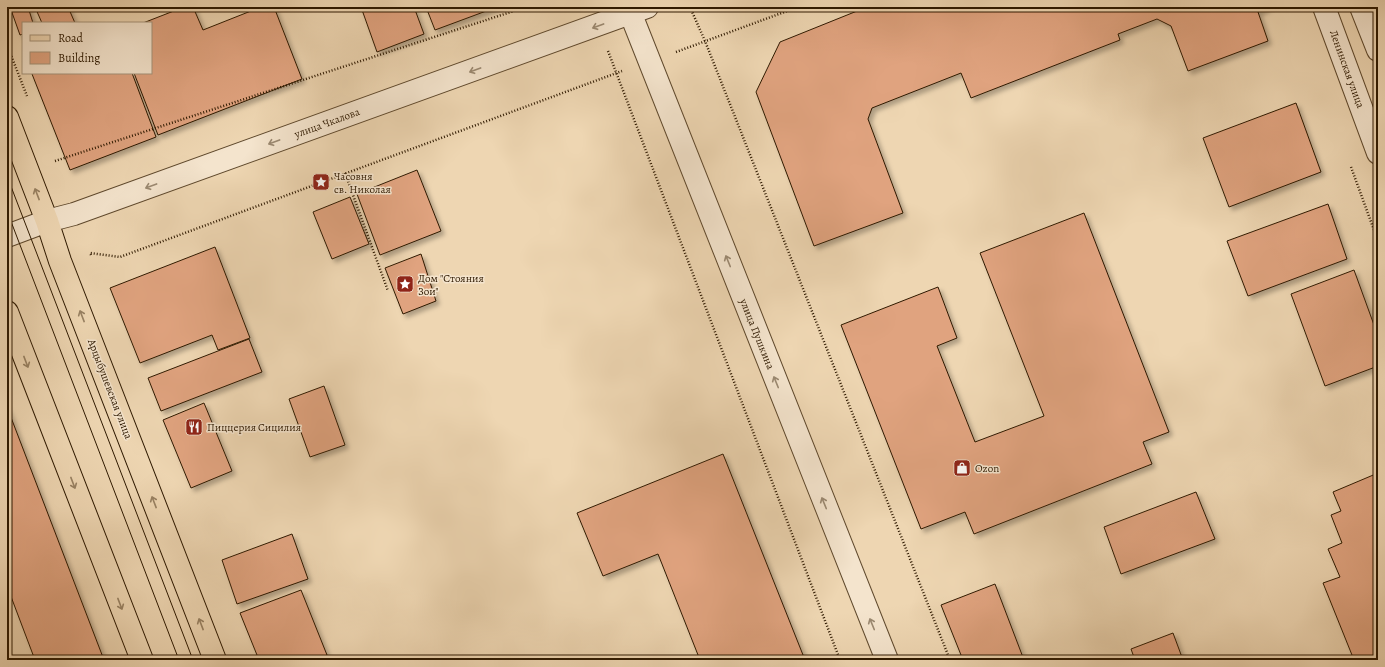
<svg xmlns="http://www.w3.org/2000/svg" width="1385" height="667" font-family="Alegreya,serif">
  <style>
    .building { fill: #e0a37f; stroke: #2e1900; filter: url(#shadow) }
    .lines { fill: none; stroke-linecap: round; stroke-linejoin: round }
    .minor-casing { stroke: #5e482c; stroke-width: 24 }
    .major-casing { stroke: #2e1900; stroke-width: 24 }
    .path { stroke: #2e1900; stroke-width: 2.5; stroke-dasharray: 1 2; stroke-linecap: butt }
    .minor { stroke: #f4e4cd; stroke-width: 22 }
    .major { stroke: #eed6b2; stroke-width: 22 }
    .tram { stroke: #2e1900; stroke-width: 1 }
    .oneway { stroke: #9b8971 }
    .oneway2 { stroke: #988162 }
    .labels { text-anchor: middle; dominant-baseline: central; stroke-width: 3; stroke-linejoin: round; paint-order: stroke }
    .street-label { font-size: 11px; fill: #2e1900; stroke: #f4e4cd }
    .poi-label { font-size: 11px; fill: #2e1900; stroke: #f4e4cd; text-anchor: start }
  </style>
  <defs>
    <filter id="shadow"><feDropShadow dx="3.5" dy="3.5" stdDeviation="2" flood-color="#0004"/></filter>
  </defs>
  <rect width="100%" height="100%" fill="#eed6b2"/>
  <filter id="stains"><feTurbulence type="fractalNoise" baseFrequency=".005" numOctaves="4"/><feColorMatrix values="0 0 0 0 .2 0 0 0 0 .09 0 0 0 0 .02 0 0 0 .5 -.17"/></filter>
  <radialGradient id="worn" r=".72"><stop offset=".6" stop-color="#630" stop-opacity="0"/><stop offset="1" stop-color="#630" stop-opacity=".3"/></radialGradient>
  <!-- building -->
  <g class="building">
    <polygon points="10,7 28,7 33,23 23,23 23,34 20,35"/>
    <polygon points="35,7 68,7 75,23 42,23"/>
    <polygon points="184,7 193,7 203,30 261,7 274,7 302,79 158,135 134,73 151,73 151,23 143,23"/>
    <polygon points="361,7 414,7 424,34 377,52"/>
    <polygon points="426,7 497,7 435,30"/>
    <polygon points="867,7 1267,7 1267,8 1258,12 1268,41 1188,71 1171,26 1157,19 1118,34 1120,40 971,98 961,73 872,108 868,119 903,213 814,246 756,92 780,42"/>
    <polygon points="35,73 132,73 156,137 70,170 32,74"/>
    <polygon points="1296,103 1321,172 1229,207 1203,138"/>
    <polygon points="417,170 441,231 380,255 357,194"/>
    <polygon points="350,197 369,244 332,259 313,212"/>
    <polygon points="1328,204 1347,259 1248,296 1227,241"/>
    <polygon points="1084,213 1169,432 1143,442 1152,464 974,534 965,512 921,529 841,325 938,287 957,338 937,346 975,442 1044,416 980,253"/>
    <polygon points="215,247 250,338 218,350 212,335 140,363 110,288"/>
    <polygon points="421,254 436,301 403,314 385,268"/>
    <polygon points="1354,270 1378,336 1378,366 1325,386 1291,294"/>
    <polygon points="249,339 262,372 161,411 148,378"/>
    <polygon points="324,386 345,445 310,457 289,399"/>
    <polygon points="204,403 232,471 191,488 163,420"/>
    <polygon points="7,407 104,660 35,660 7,586"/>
    <polygon points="723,454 805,660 700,660 658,554 603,576 577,513"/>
    <polygon points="1378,473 1378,660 1354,660 1323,583 1340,577 1328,549 1342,543 1331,515 1341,511 1333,492"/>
    <polygon points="1196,492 1215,539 1121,574 1104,527"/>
    <polygon points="292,534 308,579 237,604 222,560"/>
    <polygon points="995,584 1024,660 963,660 941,605"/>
    <polygon points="301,590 329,660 259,660 240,613"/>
    <polygon points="1173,633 1183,660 1135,660 1131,649"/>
  </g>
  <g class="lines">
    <defs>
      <g id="minor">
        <polyline points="628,7 887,660"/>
        <polyline points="1324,7 1378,153"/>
        <polyline points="1361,7 1378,50"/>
        <polyline points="7,236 47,221 74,214 647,7"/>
      </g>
      <g id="major">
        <polyline points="7,117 47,221 60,261 215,660"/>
        <polyline points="7,312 142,660"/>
      </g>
    </defs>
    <!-- minor casing -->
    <use href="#minor" class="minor-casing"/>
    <!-- major casing -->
    <use href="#major" class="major-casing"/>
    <!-- path -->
    <g class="path">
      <polyline points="690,7 705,41 950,660"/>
      <polyline points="7,45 27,96"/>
      <polyline points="608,51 840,660"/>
      <polyline points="676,52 798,7"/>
      <polyline points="55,161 526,7"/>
      <polyline points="1351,167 1378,241"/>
      <polyline points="345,173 388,291"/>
      <polyline points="91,255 90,253 120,257 622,71"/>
    </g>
    <!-- minor -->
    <use href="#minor" class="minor"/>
    <!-- major -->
    <use href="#major" class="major"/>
    <!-- tram -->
    <g class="tram">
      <polyline points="7,176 193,660"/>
      <polyline points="7,211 179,660"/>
    </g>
  </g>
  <!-- one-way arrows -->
  <defs><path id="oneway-shaft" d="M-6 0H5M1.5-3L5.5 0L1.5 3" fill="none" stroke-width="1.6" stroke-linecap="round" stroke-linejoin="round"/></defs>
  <g class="oneway">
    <use href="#oneway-shaft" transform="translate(598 26) rotate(160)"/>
    <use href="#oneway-shaft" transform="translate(475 70) rotate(160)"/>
    <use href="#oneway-shaft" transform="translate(274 142) rotate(160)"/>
    <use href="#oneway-shaft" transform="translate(151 186) rotate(160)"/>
    <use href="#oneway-shaft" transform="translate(728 261) rotate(-112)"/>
    <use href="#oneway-shaft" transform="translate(776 382) rotate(-112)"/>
    <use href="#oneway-shaft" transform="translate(824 503) rotate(-112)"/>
    <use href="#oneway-shaft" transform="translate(872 624) rotate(-112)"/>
  </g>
  <g class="oneway2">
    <use href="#oneway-shaft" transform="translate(37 194) rotate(-111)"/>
    <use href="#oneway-shaft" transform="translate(82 316) rotate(-111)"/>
    <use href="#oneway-shaft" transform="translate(26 362) rotate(69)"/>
    <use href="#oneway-shaft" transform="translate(73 483) rotate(69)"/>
    <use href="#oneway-shaft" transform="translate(154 502) rotate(-111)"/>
    <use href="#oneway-shaft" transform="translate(120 604) rotate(69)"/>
    <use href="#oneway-shaft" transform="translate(201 624) rotate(-111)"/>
  </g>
  <!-- icons -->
  <defs>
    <symbol id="sight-square" viewBox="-11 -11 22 22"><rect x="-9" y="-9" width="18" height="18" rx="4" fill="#8f2418" stroke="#f4e4cd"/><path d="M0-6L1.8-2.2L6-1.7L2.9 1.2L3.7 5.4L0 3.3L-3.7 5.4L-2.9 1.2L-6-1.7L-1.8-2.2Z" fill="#fff"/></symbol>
    <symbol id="restaurant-square" viewBox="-11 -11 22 22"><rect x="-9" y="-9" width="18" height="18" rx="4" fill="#8f2418" stroke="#f4e4cd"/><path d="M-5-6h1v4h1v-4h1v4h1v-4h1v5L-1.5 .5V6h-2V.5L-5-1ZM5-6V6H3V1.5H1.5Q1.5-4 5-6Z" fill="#fff"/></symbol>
    <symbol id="shop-square" viewBox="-11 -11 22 22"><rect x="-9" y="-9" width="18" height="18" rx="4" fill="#8f2418" stroke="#f4e4cd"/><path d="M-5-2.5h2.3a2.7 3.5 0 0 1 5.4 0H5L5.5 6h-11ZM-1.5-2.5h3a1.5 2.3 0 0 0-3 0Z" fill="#fff"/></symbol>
  </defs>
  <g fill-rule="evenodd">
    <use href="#sight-square" x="311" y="172" width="20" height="20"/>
    <use href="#sight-square" x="395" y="274" width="20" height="20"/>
    <use href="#restaurant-square" x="184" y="417" width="20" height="20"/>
    <use href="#shop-square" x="952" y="458" width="20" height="20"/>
  </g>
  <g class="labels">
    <!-- street labels -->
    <g class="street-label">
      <text transform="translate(1347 69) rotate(70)">Ленинская улица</text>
      <text transform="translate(327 123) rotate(-20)">улица Чкалова</text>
      <text transform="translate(757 334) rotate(68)">улица Пушкина</text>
      <text transform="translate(110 389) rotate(69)">Арцыбушевская улица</text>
    </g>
    <!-- poi labels -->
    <g class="poi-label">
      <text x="334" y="176">Часовня<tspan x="334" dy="13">св. Николая</tspan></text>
      <text x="418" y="278">Дом "Стояния<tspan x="418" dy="13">Зои"</tspan></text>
      <text x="207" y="427">Пиццерия Сицилия</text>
      <text x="975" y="468">Ozon</text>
    </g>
  </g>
  <!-- margin -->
  <rect width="1385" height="667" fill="none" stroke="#eed6b2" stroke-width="24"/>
  <rect x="8" y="8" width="1369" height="651" fill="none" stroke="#2e1900" stroke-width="2"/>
  <rect x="12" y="12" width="1361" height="643" fill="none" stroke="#2e1900"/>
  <!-- legend -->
  <rect x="22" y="22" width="130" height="52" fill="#f4e4cd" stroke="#a5937b"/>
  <rect x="30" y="35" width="20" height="6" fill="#eed6b2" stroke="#a5937b"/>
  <text x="58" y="42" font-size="12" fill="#2e1900">Road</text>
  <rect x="30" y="52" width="20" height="12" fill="#e0a37f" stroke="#a5937b"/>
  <text x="58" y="62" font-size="12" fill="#2e1900">Building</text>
  <rect width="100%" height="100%" filter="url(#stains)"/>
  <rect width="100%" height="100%" fill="url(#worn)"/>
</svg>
